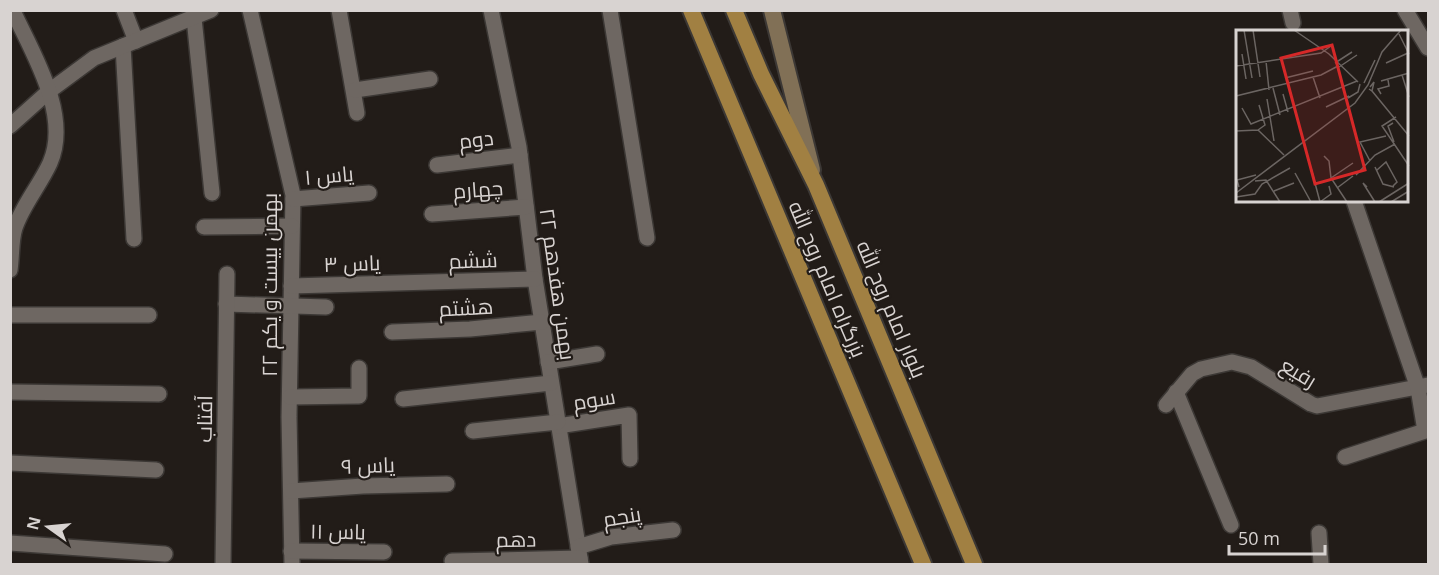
<svg xmlns="http://www.w3.org/2000/svg" width="1439" height="575" font-family="'Open Sans',Cairo,sans-serif">
  <style>
    .lines { fill: none; stroke-linecap: round; stroke-linejoin: round }
    .minor-casing { stroke: #3c3835; stroke-width: 18 }
    .secondary-casing { stroke: #3c3835; stroke-width: 20 }
    .trunk-casing { stroke: #3c3835; stroke-width: 20 }
    .minor { stroke: #6e6762; stroke-width: 15 }
    .secondary { stroke: #817056; stroke-width: 16 }
    .trunk { stroke: #a18042; stroke-width: 16 }
    .labels { text-anchor: middle; dominant-baseline: central; stroke-width: 4.5; stroke-linejoin: round; paint-order: stroke }
    .street-label { font-size: 21px; fill: #d8d3d1; stroke: #221c18 }
    .inset-road { fill: none; stroke: #6b6562; stroke-width: 1.5 }
    .view { fill: #d62828; fill-opacity: 0.15; stroke: #d62828; stroke-width: 3 }
    .inset-edge { fill: none; stroke: #d8d3d1; stroke-width: 3 }
  </style>
  <rect width="100%" height="100%" fill="#221c18"/>
  <g class="lines">
    <defs>
      <g id="minor">
        <polyline points="124,10 136,41"/>
        <polyline points="250,10 293,195 289,417 292,564"/>
        <polyline points="339,10 357,113"/>
        <polyline points="491,10 519,147 535,279 581,564"/>
        <polyline points="610,10 647,238"/>
        <polyline points="1290,10 1293,23"/>
        <polyline points="1405,10 1428,48"/>
        <polyline points="194,18 212,193"/>
        <polyline points="123,46 134,239"/>
        <polyline points="355,90 430,79"/>
        <polyline points="10,126 48,92 94,58 211,10"/>
        <polyline points="437,165 520,155"/>
        <polyline points="293,199 369,193"/>
        <polyline points="432,214 526,207"/>
        <polyline points="204,227 292,226"/>
        <path d="M10,270C12,257 11,240 15,228C22,206 40,185 50,163C71,115 33,54 13,11"/>
        <polyline points="291,286 535,279"/>
        <polyline points="226,304 326,307"/>
        <polyline points="10,315 149,315"/>
        <polyline points="392,332 470,329 542,322"/>
        <polyline points="548,362 597,354"/>
        <polyline points="10,392 159,394"/>
        <polyline points="1176,392 1231,525"/>
        <polyline points="290,397 359,396 359,368"/>
        <polyline points="403,399 551,383"/>
        <polyline points="1166,405 1192,374 1201,369 1232,362 1251,367 1311,404 1317,406 1428,385"/>
        <polyline points="558,426 629,415 630,459"/>
        <polyline points="473,431 558,422"/>
        <polyline points="1345,457 1425,431 1418,388 1354,201"/>
        <polyline points="10,463 156,470"/>
        <polyline points="291,491 363,486 447,484"/>
        <polyline points="1319,533 1321,564"/>
        <polyline points="10,543 165,554"/>
        <polyline points="578,547 611,537 673,530"/>
        <polyline points="291,551 384,552"/>
        <polyline points="452,561 580,558"/>
        <polyline points="223,564 227,274"/>
      </g>
      <polyline id="secondary" points="772,10 812,170"/>
      <g id="trunk">
        <polyline points="691,10 923,564"/>
        <polyline points="734,10 761,74 816,185 974,564"/>
      </g>
    </defs>
    <!-- minor casing -->
    <use href="#minor" class="minor-casing"/>
    <!-- secondary casing -->
    <use href="#secondary" class="secondary-casing"/>
    <!-- trunk casing -->
    <use href="#trunk" class="trunk-casing"/>
    <!-- minor -->
    <use href="#minor" class="minor"/>
    <!-- secondary -->
    <use href="#secondary" class="secondary"/>
    <!-- trunk -->
    <use href="#trunk" class="trunk"/>
  </g>
  <g class="labels">
    <!-- street labels -->
    <g class="street-label">
      <text transform="translate(476 139) rotate(-7)">دوم</text>
      <text transform="translate(329 175) rotate(-5)">یاس ۱</text>
      <text transform="translate(478 189) rotate(-4)">چهارم</text>
      <text transform="translate(473 260) rotate(-2)">ششم</text>
      <text transform="translate(352 263) rotate(-2)">یاس ۳</text>
      <text transform="translate(828 279) rotate(67)">بزرگراه امام روح الله</text>
      <text transform="translate(558 284) rotate(82)">۲۲ بهمن هفدهم</text>
      <text transform="translate(269 285) rotate(-90)">۲۲ بهمن بیست و یکم</text>
      <text transform="translate(466 307) rotate(-3)">هشتم</text>
      <text transform="translate(892 309) rotate(67)">بلوار امام روح الله</text>
      <text transform="translate(1299 372) rotate(31)">رفیع</text>
      <text transform="translate(594 399) rotate(-9)">سوم</text>
      <text transform="translate(204 419) rotate(-89)">آفتاب</text>
      <text transform="translate(368 465) rotate(-2)">یاس ۹</text>
      <text transform="translate(622 516) rotate(-9)">پنجم</text>
      <text transform="translate(338 531) rotate(1)">یاس ۱۱</text>
      <text transform="translate(516 539) rotate(-1)">دهم</text>
    </g>
  </g>
  <!-- overview -->
  <g transform="translate(1236 30)">
    <rect width="172" height="172" fill="#221c18"/>
    <path class="inset-road" d="M8,0L16,48M17,0L24,47M58,0L93,24L122,52M163,4L173,24M6,24L10,49M30,31L33,60M99,33L116,22M150,33L172,23M0,36L85,23L95,16M103,37L121,25M166,45L173,67M77,47L84,68M49,48L77,41M145,51L173,43M128,53L139,30M37,58L44,85M133,59L136,61L138,52L134,57M136,61L173,106M47,64L52,82M145,64L142,59L153,56L152,50M0,66L85,45L102,36M112,68L122,62L124,54M31,69L38,111M90,77L113,66M6,78L15,94L121,51M160,87L146,96L173,136M157,93L152,96L158,112M22,100L48,125M22,100L29,95L23,75M0,101L22,100M88,126L93,131L95,148L111,172M134,131L124,112L150,106M139,137L147,154L158,157M75,138L84,172M141,140L150,132L161,152L157,156M59,143L75,172M120,145L139,125L159,114M95,148L117,133M19,151L30,150L44,172M3,157L1,150L20,145M131,157L127,153L139,172M101,158L117,146M38,161L58,153M0,163L119,73L132,55L146,22L165,0M0,167L19,164L26,154L54,138M84,172L95,164L93,156M143,172L173,153M155,172L173,161"/>
    <path class="view" d="M96,15L129,140L79,154L45,28Z"/>
    <rect width="172" height="172" class="inset-edge"/>
  </g>
  <!-- border -->
  <rect width="1439" height="575" fill="none" stroke="#d8d3d1" stroke-width="24"/>
  <!-- north arrow -->
  <g transform="translate(48 527) rotate(285)" stroke="#221c18" stroke-width="4.5" paint-order="stroke">
  <path d="M0-4.5L10 22L0 15L-10 22Z" fill="#d8d3d1"/>
  <text y="-9" font-size="16" font-weight="bold" text-anchor="middle" fill="#d8d3d1">N</text>
  </g>
  <!-- scale -->
  <path d="M1229 545v9h96v-9" fill="none" stroke="#d8d3d1" stroke-width="3"/>
  <text x="1238" y="545" font-size="18" fill="#d8d3d1" stroke="#221c18" stroke-width="4.5" paint-order="stroke">50 m</text>
</svg>
